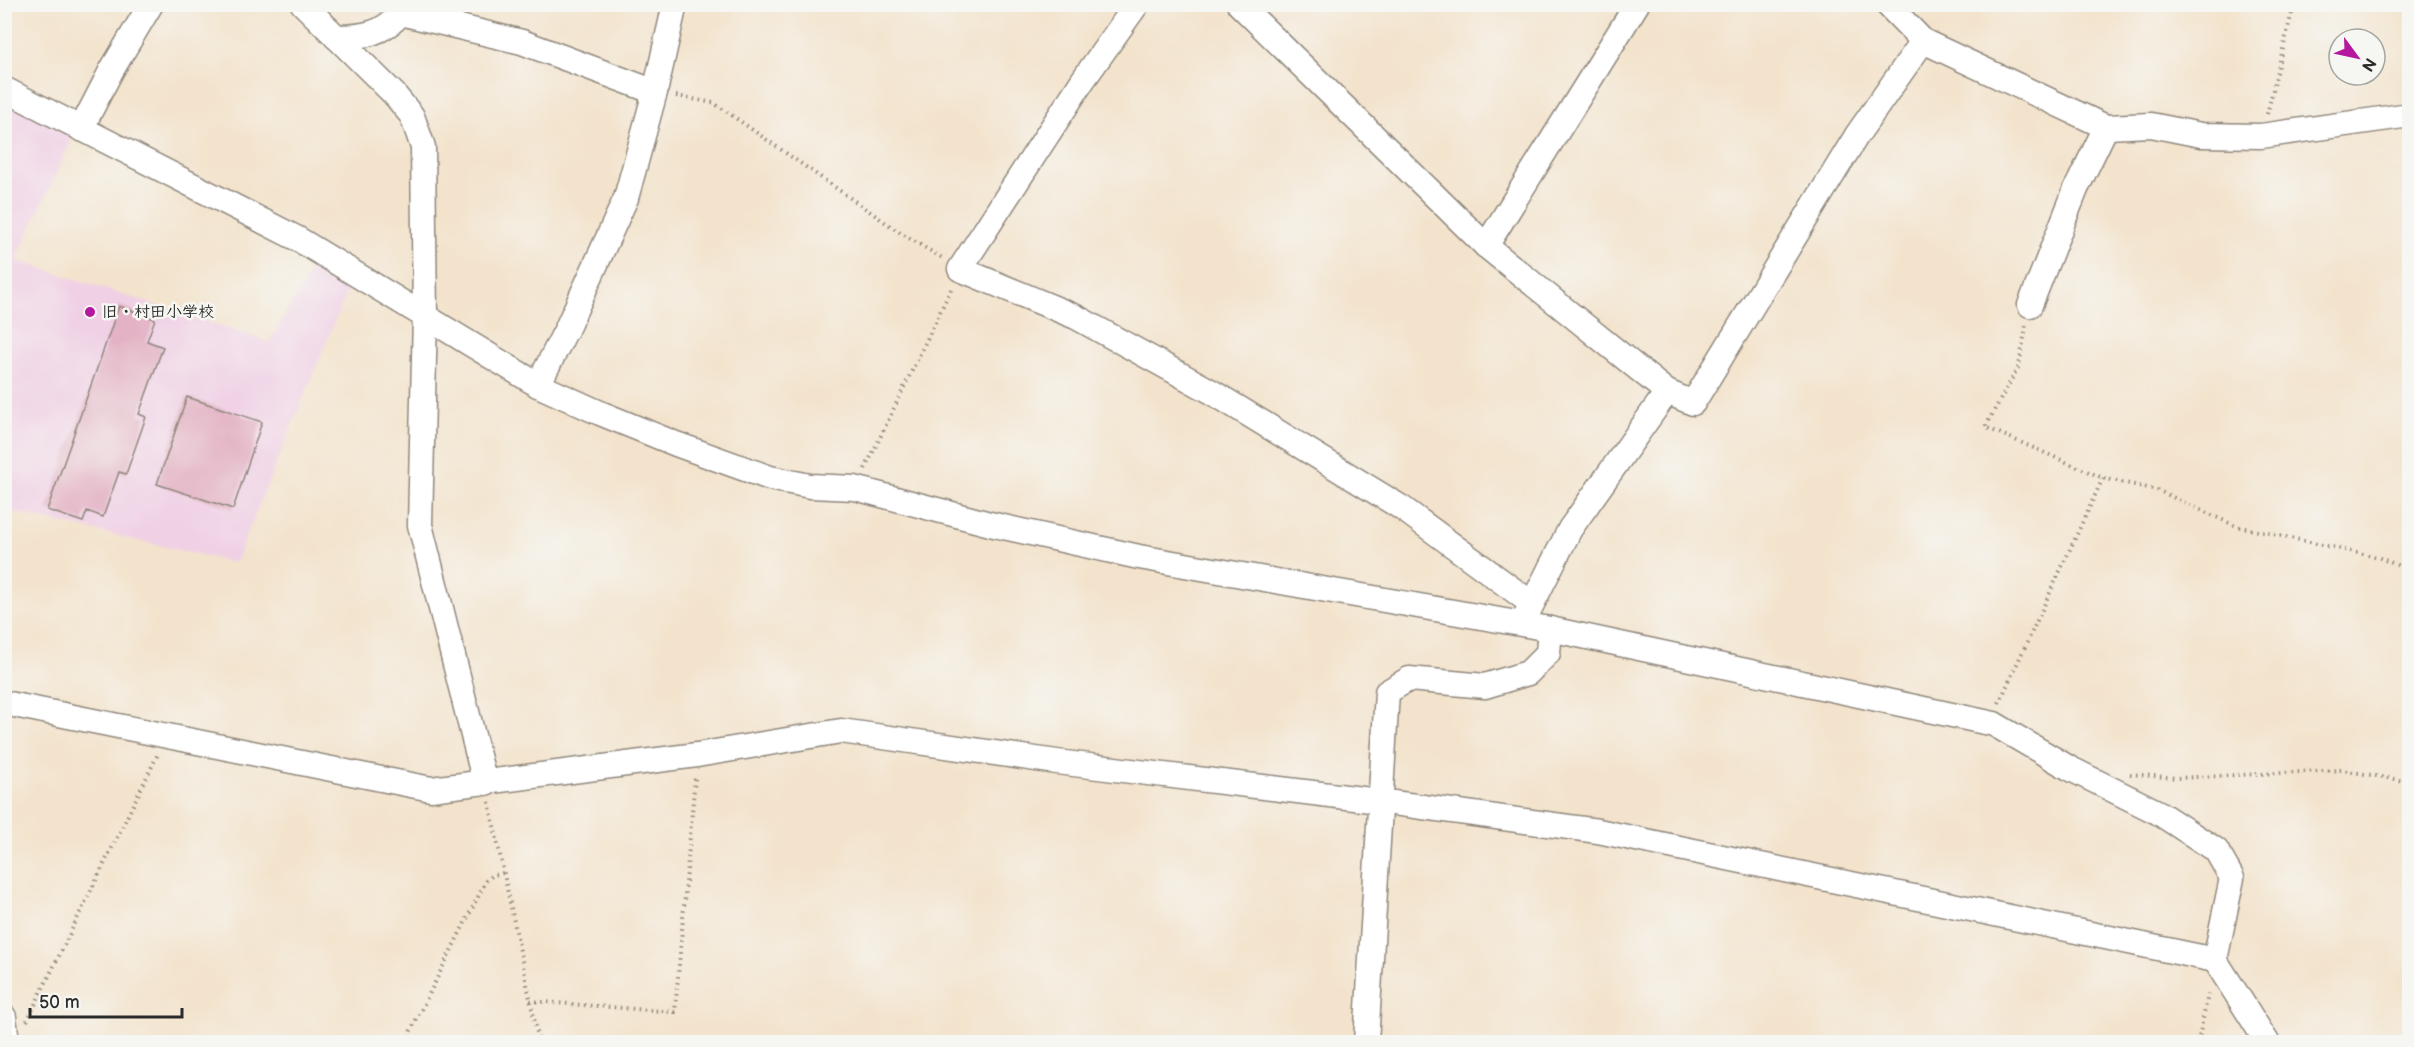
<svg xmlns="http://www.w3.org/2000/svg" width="2414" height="1047" font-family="'Balsamiq Sans','Klee One',sans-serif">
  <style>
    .built { fill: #f0d0e5 }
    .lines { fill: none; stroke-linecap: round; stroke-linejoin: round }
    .stream { stroke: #59c1d6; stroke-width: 6 }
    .building { fill: #e3b2c4 }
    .minor-casing { stroke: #8f877c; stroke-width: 27 }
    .path { stroke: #8f877c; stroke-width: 4; stroke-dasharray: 1.5 4.5; stroke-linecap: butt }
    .minor { stroke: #fff; stroke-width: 24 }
    .poi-dot { fill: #b5179e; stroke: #f6f6f2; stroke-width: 2 }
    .labels { text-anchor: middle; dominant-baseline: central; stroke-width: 5; stroke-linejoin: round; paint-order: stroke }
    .poi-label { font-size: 16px; font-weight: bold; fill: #2b2b2b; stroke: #f6f6f2; text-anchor: start }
  </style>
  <rect width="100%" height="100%" fill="#f6f6f2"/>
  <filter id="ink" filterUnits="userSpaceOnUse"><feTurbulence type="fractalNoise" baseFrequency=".0167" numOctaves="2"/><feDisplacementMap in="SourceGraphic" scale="12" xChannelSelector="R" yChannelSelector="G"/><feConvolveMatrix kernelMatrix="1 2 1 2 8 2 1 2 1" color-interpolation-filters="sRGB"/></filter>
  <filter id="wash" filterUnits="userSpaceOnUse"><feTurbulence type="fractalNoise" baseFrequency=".008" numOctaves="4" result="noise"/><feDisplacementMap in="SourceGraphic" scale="24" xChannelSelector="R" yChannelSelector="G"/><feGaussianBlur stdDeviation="1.35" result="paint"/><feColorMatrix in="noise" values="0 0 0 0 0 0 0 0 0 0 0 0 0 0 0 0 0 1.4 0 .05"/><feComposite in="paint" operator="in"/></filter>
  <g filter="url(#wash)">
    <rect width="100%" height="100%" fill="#f3e3cc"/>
    <!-- built -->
    <polygon class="built" points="5,98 73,137 16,260 269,342 315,263 351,282 235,563 5,510"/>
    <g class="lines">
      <!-- stream -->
      <polyline class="stream" points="2406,4 2410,5"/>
    </g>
    <g id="blocks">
      <!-- building -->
      <g class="building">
        <polygon points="119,306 155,319 147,341 163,347 139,414 146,417 126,474 119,472 103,517 87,511 83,522 47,510"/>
        <polygon points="187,397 262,422 233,509 157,484"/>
      </g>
    </g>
  </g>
  <g filter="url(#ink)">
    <use href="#blocks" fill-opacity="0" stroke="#8f877c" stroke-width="1.5"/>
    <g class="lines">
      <defs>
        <g id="minor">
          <polyline points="303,4 394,94 412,116 423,147 425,316 420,525 485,783"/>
          <polyline points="1137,4 1083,80 960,269 1076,317 1212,392 1402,508 1531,603"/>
          <polyline points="1239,4 1486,246 1667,392 1693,403 1857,135 1923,41"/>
          <polyline points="1887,4 1923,41 2106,127 2151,125 2201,135 2261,136 2410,115"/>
          <path d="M336,37C363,37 383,34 401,13L522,42L655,92"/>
          <polyline points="4,89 298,239 538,385 600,413 676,444 770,478 810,486 855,488 990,524 1139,557 1550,629 1994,724 2069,768 2159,813 2216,850 2232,878 2215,960 2267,1042"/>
          <polyline points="81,129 111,71 151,4"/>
          <polyline points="1486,246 1637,4"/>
          <polyline points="2030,305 2076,189 2106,127"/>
          <polyline points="538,385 567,328 626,198 655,92 675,4"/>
          <polyline points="1525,618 1570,529 1667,392"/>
          <polyline points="4,703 431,789 697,755 841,731 1057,762 1379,801 1598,831 2215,960"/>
          <polyline points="4,1017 7,1042"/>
          <polyline points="1366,1042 1387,692 1409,679 1485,686 1528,673 1548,653 1550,629"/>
        </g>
      </defs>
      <!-- minor casing -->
      <use href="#minor" class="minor-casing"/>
      <!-- path -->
      <g class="path">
        <polyline points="676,96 714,103 902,234 944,259"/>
        <polyline points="2267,114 2294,4"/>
        <polyline points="2026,326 2019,366 1985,427 2103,478 2157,490 2236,526 2377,557 2410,570"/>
        <polyline points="865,469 951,289"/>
        <polyline points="1999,703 2103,478"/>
        <polyline points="2130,774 2177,778 2342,770 2410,782"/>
        <polyline points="489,802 539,1042"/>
        <polyline points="530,1001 675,1012 695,777"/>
        <polyline points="27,1021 158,754"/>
        <polyline points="405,1042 486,881 493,875 503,873"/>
        <polyline points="2198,1042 2209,990"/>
      </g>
      <!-- minor -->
      <use href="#minor" class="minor"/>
    </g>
  </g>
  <!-- markers -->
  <circle class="poi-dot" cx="90" cy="312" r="6"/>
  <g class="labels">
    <!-- poi labels -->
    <g class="poi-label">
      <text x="102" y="312">旧・村田小学校</text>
    </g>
  </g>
  <!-- margin -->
  <rect width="2414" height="1047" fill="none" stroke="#f6f6f2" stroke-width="24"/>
  <!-- north arrow -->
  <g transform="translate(2357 57) rotate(123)"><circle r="28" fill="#f6f6f2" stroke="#a5a5a2" stroke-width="1.5"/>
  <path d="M0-4.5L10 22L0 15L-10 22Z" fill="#b5179e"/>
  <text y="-9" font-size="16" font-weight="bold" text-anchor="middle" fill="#2b2b2b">N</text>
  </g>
  <!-- scale -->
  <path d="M30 1008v9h152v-9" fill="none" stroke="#2b2b2b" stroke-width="3"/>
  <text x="39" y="1008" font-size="18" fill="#2b2b2b" stroke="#f6f6f2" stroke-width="4.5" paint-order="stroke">50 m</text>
</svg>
